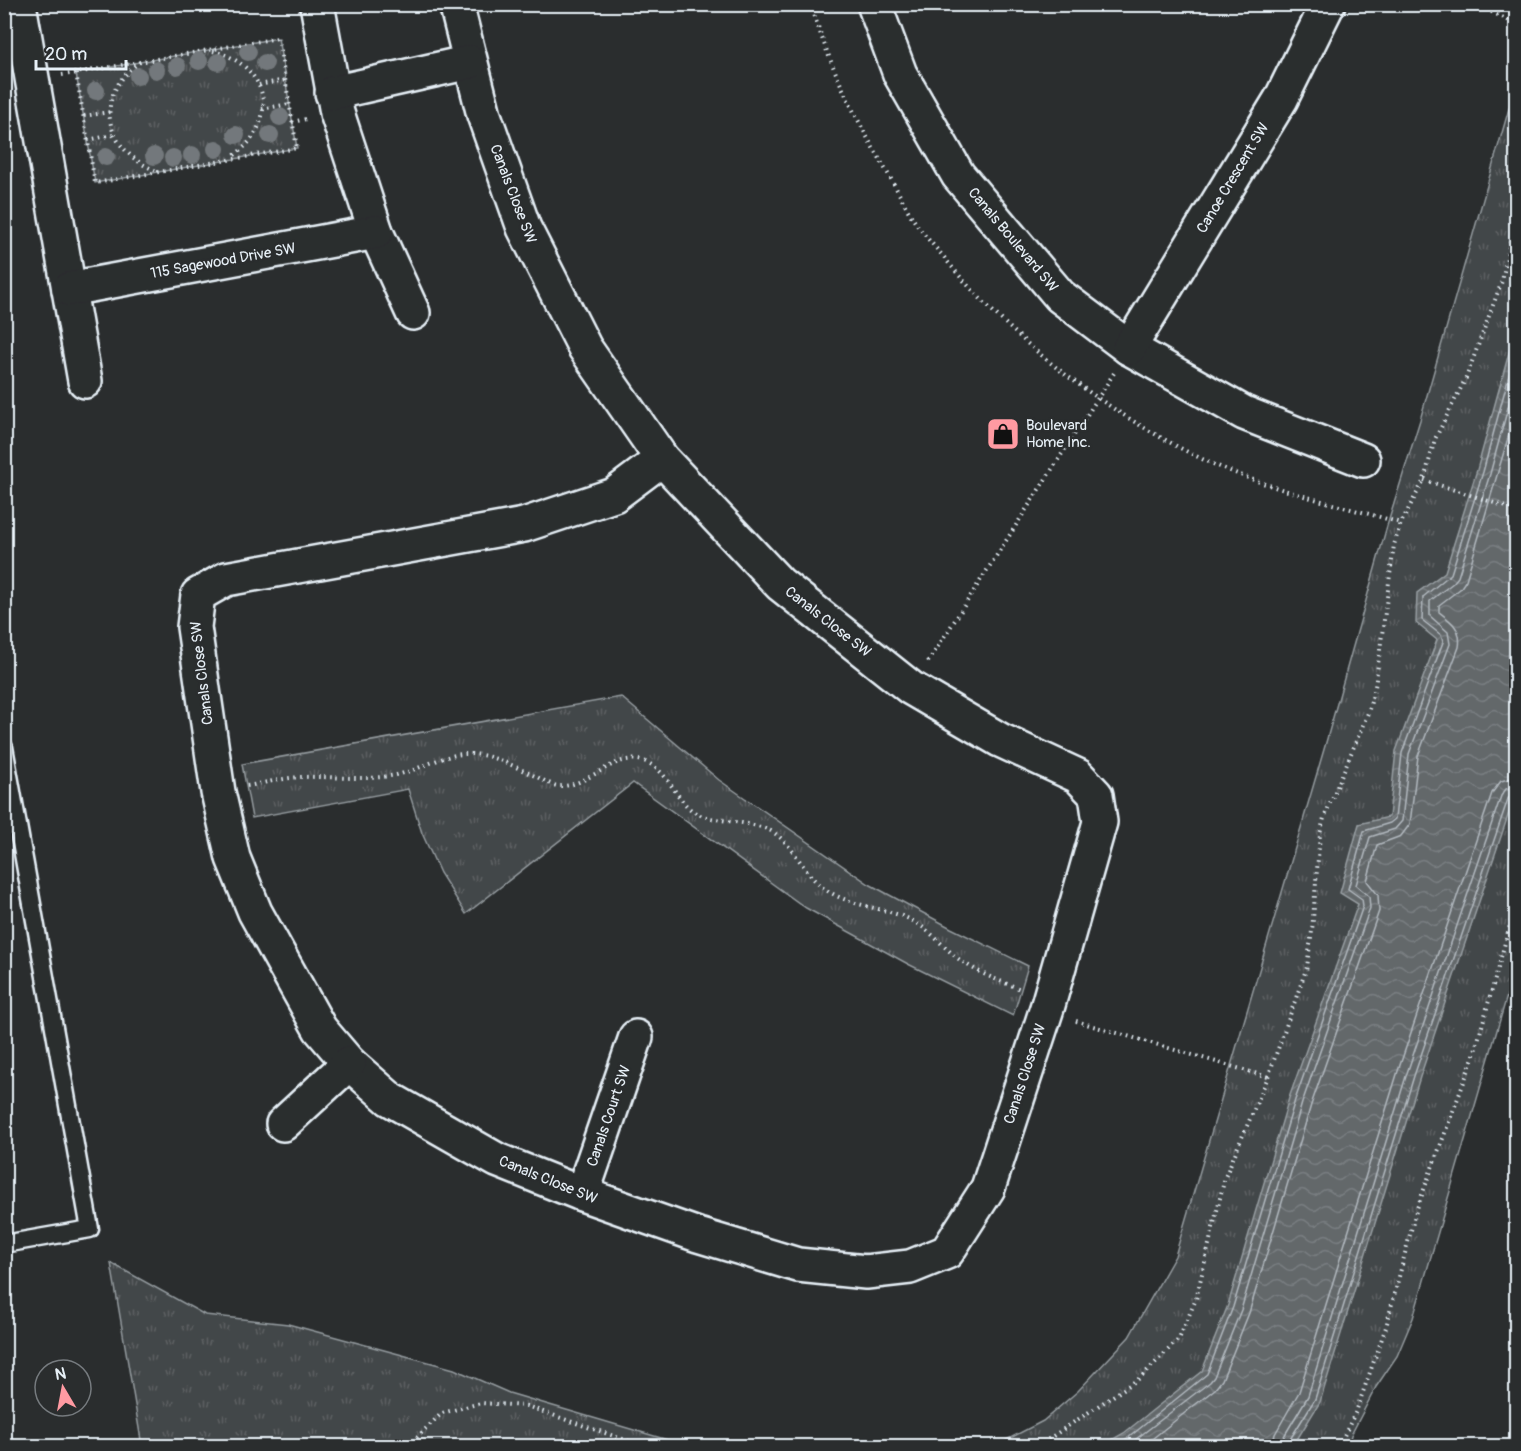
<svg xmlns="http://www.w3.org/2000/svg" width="1521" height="1451" font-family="Pangolin,sans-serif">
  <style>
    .park { fill: url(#park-tufts); stroke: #959ca0; stroke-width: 1.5 }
    .water { fill: url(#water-waves); stroke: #989fa3; stroke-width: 1.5 }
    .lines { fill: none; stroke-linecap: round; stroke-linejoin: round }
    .shore { stroke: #b3bac0; stroke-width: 1.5 }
    .service-casing { stroke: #e8f1f8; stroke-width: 21 }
    .minor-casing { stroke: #e8f1f8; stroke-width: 38 }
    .path { stroke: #e8f1f8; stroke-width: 4; stroke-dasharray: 1.5 4.5; stroke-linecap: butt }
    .service { stroke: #2a2d2e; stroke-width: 16 }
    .minor { stroke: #2a2d2e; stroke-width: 33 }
    .tree { fill: #73787b }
    .labels { text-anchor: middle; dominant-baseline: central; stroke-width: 5; stroke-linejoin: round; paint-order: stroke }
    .street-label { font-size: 15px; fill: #e8f1f8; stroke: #2a2d2e }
    .poi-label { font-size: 15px; fill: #e8f1f8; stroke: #2a2d2e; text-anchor: start }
  </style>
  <defs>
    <pattern id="park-tufts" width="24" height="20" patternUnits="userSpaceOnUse" patternTransform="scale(1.5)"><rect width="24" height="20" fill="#424648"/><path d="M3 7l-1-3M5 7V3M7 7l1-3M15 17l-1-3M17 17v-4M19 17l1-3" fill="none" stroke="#5d6163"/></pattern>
    <pattern id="water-waves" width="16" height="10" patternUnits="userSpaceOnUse" patternTransform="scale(1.5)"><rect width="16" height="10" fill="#63686b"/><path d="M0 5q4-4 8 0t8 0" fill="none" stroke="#797e81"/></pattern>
  </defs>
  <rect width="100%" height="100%" fill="#2a2d2e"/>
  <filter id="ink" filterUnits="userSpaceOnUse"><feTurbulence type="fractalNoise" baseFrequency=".0167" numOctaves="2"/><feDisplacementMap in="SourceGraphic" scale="12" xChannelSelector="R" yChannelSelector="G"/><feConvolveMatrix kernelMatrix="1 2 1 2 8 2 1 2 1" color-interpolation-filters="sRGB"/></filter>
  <g filter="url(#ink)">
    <!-- park -->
    <g class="park">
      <polygon points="278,38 297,148 95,183 76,73"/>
      <polygon points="1516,84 1516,965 1413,1318 1397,1356 1376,1387 1351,1435 1348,1446 995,1446 1043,1421 1078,1391 1129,1337 1175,1256 1325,746 1387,526 1420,420"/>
      <polygon points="621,697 719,780 869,884 951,928 1028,966 1013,1016 908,964 806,908 633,783 466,914 440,873 422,833 408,789 252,818 242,764"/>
      <polygon points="111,1263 205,1315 288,1324 454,1369 509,1393 688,1446 142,1446"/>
    </g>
    <!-- water -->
    <polygon class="water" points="1516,327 1516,792 1420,1077 1320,1402 1293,1446 1101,1446 1124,1433 1202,1371 1228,1305 1289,1098 1358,904 1340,893 1359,824 1389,817 1396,751 1437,640 1416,623 1417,593 1445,572 1477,470"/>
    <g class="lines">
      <!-- shore -->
      <g class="shore">
        <polyline points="1113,1446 1128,1438 1207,1374 1233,1307 1295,1100 1363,906 1362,899 1348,889 1364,831 1390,823 1395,819 1402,753 1443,642 1441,635 1422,620 1423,597 1451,574 1483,472 1516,349"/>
        <polyline points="1127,1446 1210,1382 1214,1377 1241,1310 1302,1103 1370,908 1369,896 1356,885 1370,837 1395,829 1402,821 1409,754 1450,644 1448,632 1430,616 1430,601 1453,583 1458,577 1490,474 1516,378"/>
        <path d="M1143,1446L1215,1389L1222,1380L1249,1313L1311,1105L1379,911L1378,895L1367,881L1377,845L1401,836L1410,824L1418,756L1459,647C1462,629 1452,622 1439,612V605L1460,589L1466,580L1516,411"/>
        <polyline points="1272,1446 1275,1434 1299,1392 1398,1071 1492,793 1501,781 1516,777"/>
        <polyline points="1281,1446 1283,1438 1308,1396 1407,1073 1501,796 1506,789 1516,786"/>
        <polyline points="1289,1446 1289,1441 1315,1399 1414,1076 1508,799 1511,794 1516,794"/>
      </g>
      <defs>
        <polyline id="service" points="4,747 90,1229 4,1244"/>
        <g id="minor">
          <polyline points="19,4 85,381"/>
          <polyline points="317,4 337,113 376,232 413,313"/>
          <polyline points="456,4 484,115 524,228 585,348 662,459 780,584 911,688 1000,740 1078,776 1096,795 1100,822 1048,1005 988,1188 947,1252 910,1267 866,1272 798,1265 698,1235 582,1194 497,1160 390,1099 349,1063 320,1029 255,912 233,858 218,792 194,627 198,595 226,579 524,525 614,495 662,459"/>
          <polyline points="874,4 900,74 958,175 1060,296 1129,348 1244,413 1363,460"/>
          <polyline points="332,93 470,62"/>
          <polyline points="69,289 376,232"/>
          <polyline points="1129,348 1281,99 1328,4"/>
          <polyline points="283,1124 349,1063"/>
          <polyline points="582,1194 636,1037"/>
        </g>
      </defs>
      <!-- service casing -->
      <use href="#service" class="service-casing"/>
      <!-- minor casing -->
      <use href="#minor" class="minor-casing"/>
      <!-- path -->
      <g class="path">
        <path d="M811,4C829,66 857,122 890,177C899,193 907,210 917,225C925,236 934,246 943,256C1008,337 1094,403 1186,451C1253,486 1329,502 1401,523"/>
        <polyline points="1475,4 1516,24"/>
        <polygon points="278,38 297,148 95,183 76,73"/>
        <path d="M213,51C252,60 278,97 254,135C248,145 240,151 231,158"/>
        <path d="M140,62C131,69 123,76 117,86C96,123 122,158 157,171"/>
        <polyline points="62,75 76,73"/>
        <polyline points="259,85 285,80"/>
        <polyline points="262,109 289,104"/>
        <polyline points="84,116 110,112"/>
        <polyline points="292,122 306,119"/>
        <polyline points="88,140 113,135"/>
        <polyline points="1424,480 1516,510"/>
        <polyline points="928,662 1114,373"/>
        <path d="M247,786C265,783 283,778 301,777C332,776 365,781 396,775C420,770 444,753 469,754C493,754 515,767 537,777C545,781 554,787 562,786C591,785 616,750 646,762C670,772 676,802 696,813C715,823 749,820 771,831C794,844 802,871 822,887C849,908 886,906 915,922C932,932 944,948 960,960C978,973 999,981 1021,989"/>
        <polyline points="1076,1021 1268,1077"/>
        <polyline points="408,1446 442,1413 481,1403 526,1406 643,1446"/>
        <polyline points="1038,1446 1140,1378 1179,1339 1196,1299 1225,1177 1268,1077 1307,967 1312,931 1320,834 1324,818 1368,713 1375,687 1394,545 1401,523 1424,480 1435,439 1466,378 1502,281 1516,213"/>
        <polyline points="1339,1446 1357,1409 1386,1327 1416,1211 1474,1055 1516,903"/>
      </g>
      <!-- service -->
      <use href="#service" class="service"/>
      <!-- minor -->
      <use href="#minor" class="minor"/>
    </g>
    <!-- trees -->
    <g class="tree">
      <circle cx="248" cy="52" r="9"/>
      <circle cx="199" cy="61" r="9"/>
      <circle cx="218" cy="62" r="9"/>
      <circle cx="265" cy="63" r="9"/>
      <circle cx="177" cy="66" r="9"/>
      <circle cx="156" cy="70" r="9"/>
      <circle cx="138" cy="76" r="9"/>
      <circle cx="96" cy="91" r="9"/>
      <circle cx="280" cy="117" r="9"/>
      <circle cx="236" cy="135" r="9"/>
      <circle cx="270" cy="135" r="9"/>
      <circle cx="216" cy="149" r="9"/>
      <circle cx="192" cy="155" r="9"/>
      <circle cx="154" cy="156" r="9"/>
      <circle cx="106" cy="157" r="9"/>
      <circle cx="173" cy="158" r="9"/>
    </g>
  </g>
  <!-- icons -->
  <defs>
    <symbol id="shop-square" viewBox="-11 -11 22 22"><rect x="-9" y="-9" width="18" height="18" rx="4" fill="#ff9aa2" stroke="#2a2d2e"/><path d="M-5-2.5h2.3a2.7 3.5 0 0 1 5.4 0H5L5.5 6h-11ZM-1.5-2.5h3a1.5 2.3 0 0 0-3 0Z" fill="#111"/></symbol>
  </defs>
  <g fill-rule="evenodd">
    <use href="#shop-square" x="984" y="415" width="38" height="38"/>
  </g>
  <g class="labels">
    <!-- street labels -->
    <g class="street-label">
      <text transform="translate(1233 178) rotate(-59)">Canoe Crescent SW</text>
      <text transform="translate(513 194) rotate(69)">Canals Close SW</text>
      <text transform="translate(1013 240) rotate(50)">Canals Boulevard SW</text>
      <text transform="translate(223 261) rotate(-10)">115 Sagewood Drive SW</text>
      <text transform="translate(828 622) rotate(38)">Canals Close SW</text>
      <text transform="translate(202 673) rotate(-97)">Canals Close SW</text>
      <text transform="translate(1025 1074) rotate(-72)">Canals Close SW</text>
      <text transform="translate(609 1116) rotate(-71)">Canals Court SW</text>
      <text transform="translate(548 1180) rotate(22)">Canals Close SW</text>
    </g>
    <!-- poi labels -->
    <g class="poi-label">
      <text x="1026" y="425">Boulevard<tspan x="1026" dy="17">Home Inc.</tspan></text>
    </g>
  </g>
  <!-- margin -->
  <rect width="1521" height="1451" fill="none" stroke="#2a2d2e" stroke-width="24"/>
  <rect x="12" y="12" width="1497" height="1427" fill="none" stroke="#e8f1f8" stroke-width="2" filter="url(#ink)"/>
  <!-- north arrow -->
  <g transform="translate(63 1388) rotate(350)"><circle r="28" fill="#2a2d2e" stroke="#767b7f" stroke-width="1.5"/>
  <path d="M0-4.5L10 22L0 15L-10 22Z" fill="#ff9aa2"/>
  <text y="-9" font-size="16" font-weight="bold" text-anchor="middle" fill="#e8f1f8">N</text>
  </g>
  <!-- scale -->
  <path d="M36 60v9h90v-9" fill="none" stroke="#e8f1f8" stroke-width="3"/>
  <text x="45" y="60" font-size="18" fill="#e8f1f8" stroke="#2a2d2e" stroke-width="4.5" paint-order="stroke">20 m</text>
</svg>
